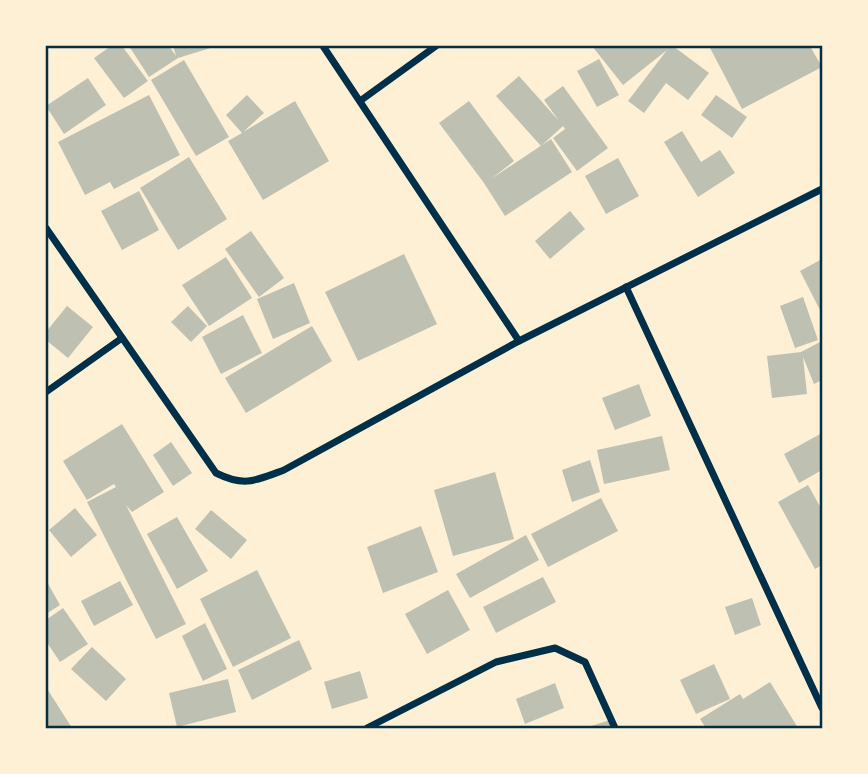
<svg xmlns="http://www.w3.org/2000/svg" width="868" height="774" font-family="Quicksand,sans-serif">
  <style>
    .building { fill: #bec0b2 }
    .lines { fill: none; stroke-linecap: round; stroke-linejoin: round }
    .minor { stroke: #003049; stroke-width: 7 }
    .neatline { fill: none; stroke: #003049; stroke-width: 2.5 }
  </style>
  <rect width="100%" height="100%" fill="#fdf0d5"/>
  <!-- building -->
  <g class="building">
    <polygon points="111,46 122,46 148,81 124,98 94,58"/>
    <polygon points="129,46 169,46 176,56 173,46 217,46 178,58 149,77"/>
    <polygon points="592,46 673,46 709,73 688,100 666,83 644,113 628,101 667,50 623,85"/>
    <polygon points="709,46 810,46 822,67 742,109"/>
    <polygon points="599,59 619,95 597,107 577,71"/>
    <polygon points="184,60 229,137 196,156 151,80"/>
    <polygon points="519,76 559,121 544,100 563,86 608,148 577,171 553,138 565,129 563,126 541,146 496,96"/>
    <polygon points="88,78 106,105 64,134 46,106"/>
    <polygon points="149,95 180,155 114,189 110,182 85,195 58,142"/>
    <polygon points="247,95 264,113 243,132 295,101 329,161 263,200 228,141 242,133 226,115"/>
    <polygon points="716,95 747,117 732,138 701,115"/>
    <polygon points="469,101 514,161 491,179 551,139 572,172 505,216 484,183 439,123"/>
    <polygon points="682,131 701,162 720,150 735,173 698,197 664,142"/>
    <polygon points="189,157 227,219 178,250 140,188"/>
    <polygon points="618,158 639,196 606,214 585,176"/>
    <polygon points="139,191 159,230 122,250 101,211"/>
    <polygon points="570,211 585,229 550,259 535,241"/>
    <polygon points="251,231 284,278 259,297 225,249"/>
    <polygon points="404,254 437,324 358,361 325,292"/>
    <polygon points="226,257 252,298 209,326 182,285"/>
    <polygon points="822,259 822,314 800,271"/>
    <polygon points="294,283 310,323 273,339 257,299"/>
    <polygon points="803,297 818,340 795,348 780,306"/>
    <polygon points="67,306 93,327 68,358 46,340 46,332"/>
    <polygon points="188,306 207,326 191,342 171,322"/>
    <polygon points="243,315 262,353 221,374 202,337"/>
    <polygon points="312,326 332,361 246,413 225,378"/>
    <polygon points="822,341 822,380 814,384 803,357 807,394 772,398 767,356 801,352"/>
    <polygon points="639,384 651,416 615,430 602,398"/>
    <polygon points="122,424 164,492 132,512 126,505 186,624 156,639 87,502 116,487 114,484 87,500 63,461"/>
    <polygon points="822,433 822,470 799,483 784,454"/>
    <polygon points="662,436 670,470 604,484 597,450"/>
    <polygon points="171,442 192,473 173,486 153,455"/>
    <polygon points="590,460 600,492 572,502 562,470"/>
    <polygon points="495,472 514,539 453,556 434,490"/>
    <polygon points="808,485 822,510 822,565 815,569 778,502"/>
    <polygon points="601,498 618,531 548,567 531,534"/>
    <polygon points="75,508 97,535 71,557 49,530"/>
    <polygon points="211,510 247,540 231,559 195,529"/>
    <polygon points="177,517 208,571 177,589 147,534"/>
    <polygon points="421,526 438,572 383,593 367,547"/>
    <polygon points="526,535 539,560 470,598 456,574"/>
    <polygon points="257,570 291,638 233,667 200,599"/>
    <polygon points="543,577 556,602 496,633 483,607"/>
    <polygon points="46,580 60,605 46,614"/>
    <polygon points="120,581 133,605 94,626 81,601"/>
    <polygon points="448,590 470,630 427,654 405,614"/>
    <polygon points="752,598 761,625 735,635 725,607"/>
    <polygon points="63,608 88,644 60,662 46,641 46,620"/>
    <polygon points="205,623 227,669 203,681 182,636"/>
    <polygon points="299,640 312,669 252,700 238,670"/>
    <polygon points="92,647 126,679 106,701 71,669"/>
    <polygon points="714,664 730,699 696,714 680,680"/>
    <polygon points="360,671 368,698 332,709 324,682"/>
    <polygon points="228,679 236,712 177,727 169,693"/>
    <polygon points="770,682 798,728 706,728 700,719 740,694 743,699"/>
    <polygon points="555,683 564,708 525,724 516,699"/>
    <polygon points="46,687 72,728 46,728"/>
    <polygon points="613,719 616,728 585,728"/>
  </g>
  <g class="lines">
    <!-- minor -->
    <g class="minor">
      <polyline points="323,46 519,341"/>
      <polyline points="360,101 436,46"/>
      <path d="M46,228L216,473C244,487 255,481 284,470L519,341L822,189"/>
      <polyline points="626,287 822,708"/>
      <polyline points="46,392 122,338"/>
      <polyline points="367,728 496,662 555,648 585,662 615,728"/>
    </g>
  </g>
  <!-- border -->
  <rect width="868" height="774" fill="none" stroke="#fdf0d5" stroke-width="94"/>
  <rect x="47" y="47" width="774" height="680" class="neatline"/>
</svg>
